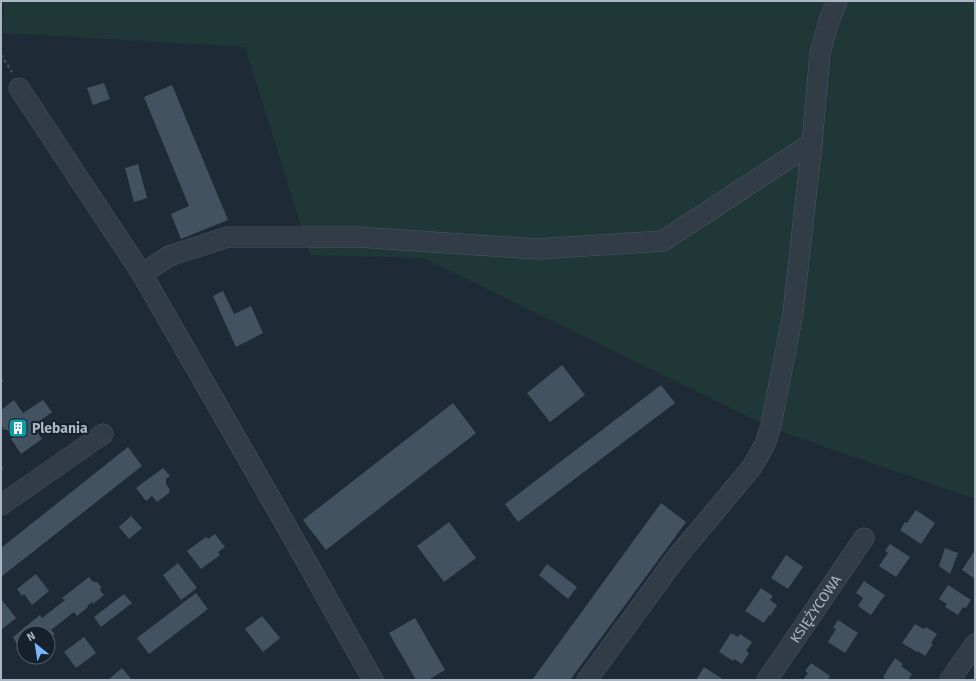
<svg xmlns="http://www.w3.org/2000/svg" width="976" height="681" font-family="'Fira Sans',sans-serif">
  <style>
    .green { fill: #203737 }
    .building { fill: #435260 }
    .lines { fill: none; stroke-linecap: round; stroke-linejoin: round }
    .minor-casing { stroke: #4c5762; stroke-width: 21 }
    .path { stroke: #3d5454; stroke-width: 2.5; stroke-dasharray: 3 3; stroke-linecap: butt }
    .minor { stroke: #313c47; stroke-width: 20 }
    .labels { text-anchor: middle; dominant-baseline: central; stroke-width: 4; stroke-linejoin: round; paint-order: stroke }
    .poi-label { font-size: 14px; font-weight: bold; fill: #abb7c4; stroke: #17212b; text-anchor: start }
    .street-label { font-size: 14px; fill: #abb7c4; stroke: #17212b }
  </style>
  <rect width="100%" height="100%" fill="#1e2a36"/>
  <!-- green -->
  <polygon class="green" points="4,1 975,1 975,499 771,428 424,258 310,255 245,47 3,33"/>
  <!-- building -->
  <g class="building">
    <polygon points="104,83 110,99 93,105 87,88"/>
    <polygon points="172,85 228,220 181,239 171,214 189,206 144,97"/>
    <polygon points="138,164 147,198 134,202 125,168"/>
    <polygon points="223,291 234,314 251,306 263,333 236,347 213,296"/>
    <polygon points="562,365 585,395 550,422 527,393"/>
    <polygon points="661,385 675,403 518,522 505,504"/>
    <polygon points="14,400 23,413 43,400 52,412 33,426 42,439 21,454 11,439 13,437 6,429 4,430 1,425 1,410"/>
    <polygon points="453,403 476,433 326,550 303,520"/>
    <polygon points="128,447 142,466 1,577 1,548"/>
    <polygon points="163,468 170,476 166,479 166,484 170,490 169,493 157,502 152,496 146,501 136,488"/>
    <polygon points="661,503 686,522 570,680 532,680"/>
    <polygon points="916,510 935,523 921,544 900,530 905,522 907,523"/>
    <polygon points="131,516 142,528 129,539 119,527"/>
    <polygon points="449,522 476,558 444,582 417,546"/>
    <polygon points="215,534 225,547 218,552 220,555 201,569 187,551 206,537 208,539"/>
    <polygon points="890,544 910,557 896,577 879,566 888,553 885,551"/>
    <polygon points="945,548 958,553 950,574 939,566"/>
    <polygon points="975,550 975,579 962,570"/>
    <polygon points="786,555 803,567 788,589 771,578"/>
    <polygon points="178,563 197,588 181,600 163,575"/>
    <polygon points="547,564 577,587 568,599 539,575"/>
    <polygon points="36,574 49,591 32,605 24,594 22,596 17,589"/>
    <polygon points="89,577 93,582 97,582 101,587 100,590 104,595 93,604 92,602 87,606 88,607 77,616 74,612 51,630 55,634 48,639 48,633 24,633 24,650 20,650 13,637 30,623 40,615 42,618 65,600 62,598"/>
    <polygon points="864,581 885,595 871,615 858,606 863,598 856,593"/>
    <polygon points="948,585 971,600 966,608 963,607 958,615 945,607 947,604 939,599"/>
    <polygon points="761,588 773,596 770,600 777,605 770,616 769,615 764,623 745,611"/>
    <polygon points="196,593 208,609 149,654 137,638"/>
    <polygon points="124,594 132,603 101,627 94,617"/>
    <polygon points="1,599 16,618 1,630"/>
    <polygon points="262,616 280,638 263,652 245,629"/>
    <polygon points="415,618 445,670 428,680 416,680 389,633"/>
    <polygon points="838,620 858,633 845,653 828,642 836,629 833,628"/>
    <polygon points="915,624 924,629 926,627 937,634 931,643 933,644 925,656 918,651 917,652 902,643"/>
    <polygon points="731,633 738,637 740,634 752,642 746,651 749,653 742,664 734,659 733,661 719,652"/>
    <polygon points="84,637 96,653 76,668 64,652"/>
    <polygon points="895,658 903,664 901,666 912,674 908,680 887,680 883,677"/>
    <polygon points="811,663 830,676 828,680 803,680 808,673 805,671"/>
    <polygon points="704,667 724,680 696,680"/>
    <polygon points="122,668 132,680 108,680"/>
  </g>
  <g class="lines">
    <defs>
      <g id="minor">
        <polyline points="19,88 142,274 283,520 373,680"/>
        <polyline points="142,274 169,256 228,237 358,237 537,249 663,241 812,143"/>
        <polyline points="1,505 103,434"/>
        <polyline points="587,680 676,558 752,467 765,444 771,425 793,313 812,143 820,53 829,21 837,1"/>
        <path id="s1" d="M767,680L864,538"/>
        <polyline points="950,680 975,644"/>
      </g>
    </defs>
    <!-- minor casing -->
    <use href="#minor" class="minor-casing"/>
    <!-- path -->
    <g class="path">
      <polyline points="1,55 12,72"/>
      <polyline points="1,381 3,380"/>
      <polyline points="1,467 2,469 1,469"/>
    </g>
    <!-- minor -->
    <use href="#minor" class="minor"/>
  </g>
  <!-- icons -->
  <defs>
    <symbol id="building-square" viewBox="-11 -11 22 22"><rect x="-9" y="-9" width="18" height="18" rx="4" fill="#0f9aa8" stroke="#17212b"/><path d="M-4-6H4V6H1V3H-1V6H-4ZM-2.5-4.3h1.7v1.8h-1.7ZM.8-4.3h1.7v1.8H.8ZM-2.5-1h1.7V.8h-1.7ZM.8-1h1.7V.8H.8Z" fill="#fff"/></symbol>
  </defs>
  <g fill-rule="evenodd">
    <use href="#building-square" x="7" y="417" width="22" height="22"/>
  </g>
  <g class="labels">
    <!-- poi labels -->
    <g class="poi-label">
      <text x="32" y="428">Plebania</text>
    </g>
    <!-- street labels -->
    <g class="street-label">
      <text stroke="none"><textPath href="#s1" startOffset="86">KSIĘŻYCOWA</textPath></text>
    </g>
  </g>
  <!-- border -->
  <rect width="976" height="681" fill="none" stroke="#abb7c4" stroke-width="4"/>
  <!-- north arrow -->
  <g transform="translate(36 645) rotate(330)"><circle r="19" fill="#17212b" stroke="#525d68"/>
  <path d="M0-3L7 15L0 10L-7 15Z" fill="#77b8fd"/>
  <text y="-6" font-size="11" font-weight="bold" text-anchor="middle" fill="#abb7c4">N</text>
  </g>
</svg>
